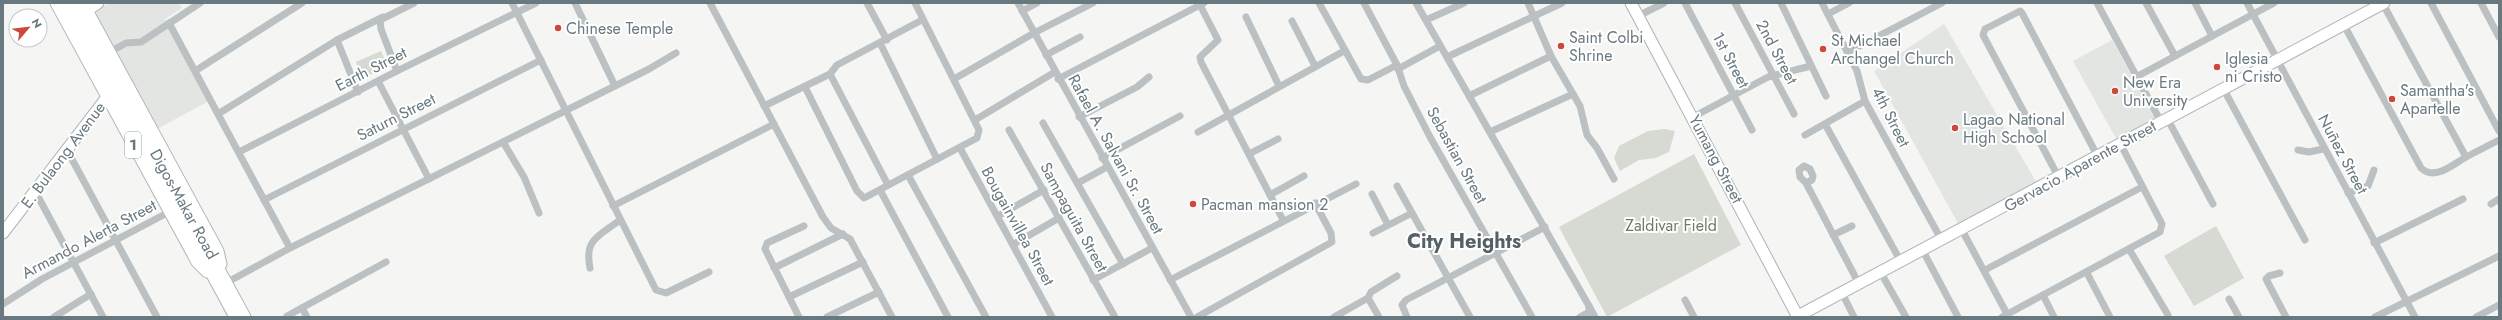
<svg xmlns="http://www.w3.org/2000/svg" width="2502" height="320" font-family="Jost,sans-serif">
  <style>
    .built { fill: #e3e5e3 }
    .green { fill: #d6dad2 }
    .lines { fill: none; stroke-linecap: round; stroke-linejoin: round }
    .major-casing { stroke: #afb4b6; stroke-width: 13 }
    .minor { stroke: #bbc0c2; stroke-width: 7 }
    .major { stroke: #fff; stroke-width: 11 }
    .poi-dot { fill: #cc483c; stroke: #fff; stroke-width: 1.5 }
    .labels { text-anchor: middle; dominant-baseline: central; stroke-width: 4; stroke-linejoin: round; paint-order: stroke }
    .shield { fill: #fff; stroke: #95a1a6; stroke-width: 1 }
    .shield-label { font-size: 15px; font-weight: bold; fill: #687980 }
    .poi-label { font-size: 16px; fill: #687980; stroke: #fff; text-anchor: start }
    .street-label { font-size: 16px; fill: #687980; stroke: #fff }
    .park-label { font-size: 16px; fill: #6d7866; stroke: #fff }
    .district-label { font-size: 20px; font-weight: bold; fill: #556166; stroke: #fff }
  </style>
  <rect width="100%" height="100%" fill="#f5f5f3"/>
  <!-- built -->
  <g class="built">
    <polygon points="109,3 178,3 182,8 165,19 209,101 157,129 94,13"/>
    <polygon points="1944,24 2038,185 1960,227 1874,71"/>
    <polygon points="2112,40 2156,121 2118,142 2073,61"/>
  </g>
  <!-- green -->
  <g class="green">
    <polygon points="381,51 388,67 362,78 356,62"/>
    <polygon points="1664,129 1675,131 1669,152 1656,158 1639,160 1620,171 1614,158 1619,146 1648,131"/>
    <polygon points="1694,154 1741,245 1607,317 1559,227"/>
    <polygon points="2216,226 2244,278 2194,306 2164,256"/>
  </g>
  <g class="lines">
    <defs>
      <g id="major">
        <polyline points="56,3 197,262 207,272"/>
        <polyline points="65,3 235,317"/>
        <polyline points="74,3 245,317"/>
        <polyline points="83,3 218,251 221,264"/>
        <polyline points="1631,3 1798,317"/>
        <polyline points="82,14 98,3"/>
        <polyline points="3,233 111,92"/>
        <polyline points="1796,317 2384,3"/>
      </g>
    </defs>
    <!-- major casing -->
    <use href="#major" class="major-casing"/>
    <!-- minor -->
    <g class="minor">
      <polyline points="512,3 656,290 666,293 709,272"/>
      <polyline points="575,3 615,86"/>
      <polyline points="710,3 823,217 831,228 850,239 892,317"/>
      <polyline points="867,3 887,40"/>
      <polyline points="1018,3 1191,317"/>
      <polyline points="1319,3 1361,79 1368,80 1397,65"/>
      <polyline points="1364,3 1397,65 1404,86 1430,137 1532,317"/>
      <polyline points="1416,3 1589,306 1589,312 1580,317"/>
      <polyline points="1528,3 1551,56 1580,106 1587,135 1597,148 1614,179"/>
      <polyline points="1685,3 1752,130"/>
      <polyline points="1735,3 1794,114"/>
      <polyline points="1781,3 1826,96"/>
      <polyline points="1822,3 1857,71 1865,101 1942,241"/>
      <polyline points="2097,3 2161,122"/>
      <polyline points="2146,3 2175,56"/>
      <polyline points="2195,3 2212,36"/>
      <polyline points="2247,3 2415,317"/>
      <polyline points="2431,3 2499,131"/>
      <polyline points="2481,3 2499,37"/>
      <polyline points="1200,5 1218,40 1200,57 1201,62 1283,220"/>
      <polyline points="1022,11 1037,3"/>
      <polyline points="1828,14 1849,3"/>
      <polyline points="1638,16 1664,3"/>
      <polyline points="1246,17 1279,86"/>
      <polyline points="1426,20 1464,3"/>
      <polyline points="1292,21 1315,66"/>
      <polyline points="169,23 290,248"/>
      <path d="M2344,25L2421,168C2435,181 2452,165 2466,157L2383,4"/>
      <polyline points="337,40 383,17"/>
      <polyline points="880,43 937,159"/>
      <polyline points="110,52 126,43 141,42 200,3"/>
      <polyline points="1848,52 1942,3"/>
      <polyline points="1046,55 1080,37"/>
      <polyline points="1447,57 1562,3"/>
      <polyline points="1398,69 1440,46"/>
      <polyline points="195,71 302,3"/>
      <polyline points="397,71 381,29 380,20 414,3"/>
      <polyline points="830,74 888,185"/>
      <polyline points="2136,77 2274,3"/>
      <polyline points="954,79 1034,33 1093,3"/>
      <polyline points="1058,79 1204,3"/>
      <polyline points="378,81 429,179"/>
      <polyline points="805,87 857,191 864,198 977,138 979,130 915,3"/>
      <polyline points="2223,88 2305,240"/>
      <polyline points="1469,96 1551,56"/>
      <polyline points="764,106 830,74 837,65 922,20"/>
      <polyline points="218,114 337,40 358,92"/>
      <polyline points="1079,117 1137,87 1149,77"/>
      <polyline points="1693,117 1768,77 1811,66"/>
      <polyline points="2167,118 2213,204"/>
      <polyline points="975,120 1055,72"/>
      <polyline points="1043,123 1123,264"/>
      <polyline points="1825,124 1901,262"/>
      <polyline points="1009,130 1115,317"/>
      <polyline points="1198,132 1344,51"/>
      <polyline points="1490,132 1573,94"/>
      <polyline points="1805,135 1865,101"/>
      <polyline points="503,142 524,177 539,213"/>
      <polyline points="960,148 1052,317"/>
      <polyline points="67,150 157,317"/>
      <polyline points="2298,150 2309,152 2323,149"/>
      <polyline points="239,152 397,71 536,3"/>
      <polyline points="1249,154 1278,139"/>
      <polyline points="2466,157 2499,140"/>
      <polyline points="1102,158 1180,116"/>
      <polyline points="908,175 986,317"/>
      <polyline points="2059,178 1983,35 1985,29 2020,11 2022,13 2098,157"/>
      <polyline points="1078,183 1107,167"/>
      <polyline points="1806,183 1812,180 1813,176 1810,169 1804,166 1799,170 1800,177 1806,183 1859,284"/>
      <polyline points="1397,186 1470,317"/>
      <polyline points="880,190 948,317"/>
      <polyline points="35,191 103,317"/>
      <polyline points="2348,193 2368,186 2374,170"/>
      <polyline points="1372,194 1388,225"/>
      <polyline points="1270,195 1304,176"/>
      <polyline points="264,200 541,60"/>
      <polyline points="2491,204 2499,199"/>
      <polyline points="613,206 774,124"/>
      <polyline points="998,216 1044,190"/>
      <polyline points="1962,230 2007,314"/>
      <polyline points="1373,233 1412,213"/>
      <polyline points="1833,235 1852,226"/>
      <polyline points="2374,243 2463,199"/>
      <polyline points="1014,244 1059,218"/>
      <polyline points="2129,249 2168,315"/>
      <polyline points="1923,251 1958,317"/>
      <path d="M590,268C584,239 599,236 620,220"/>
      <polyline points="774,268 843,234"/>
      <polyline points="1985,270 2142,187"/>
      <polyline points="1881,273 1906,317"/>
      <polyline points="2087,273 2110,317"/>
      <polyline points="2280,273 2269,276 2266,279 2286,317"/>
      <polyline points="1093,280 1152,248"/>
      <polyline points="1170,280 1356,184"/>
      <polyline points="224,284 290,248 649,69 676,53"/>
      <polyline points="1842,293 1854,317"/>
      <polyline points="2043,295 2054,317"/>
      <polyline points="789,297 863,262"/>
      <polyline points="1368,298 1371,292 1397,276"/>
      <polyline points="1368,298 1379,317"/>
      <polyline points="2229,299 2239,317"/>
      <polyline points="1685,300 1694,317"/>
      <polyline points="3,304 42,279 169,212"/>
      <polyline points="1589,306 1595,317"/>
      <polyline points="302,308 307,317"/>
      <polyline points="287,316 386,262"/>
      <polyline points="54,317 91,294"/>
      <polyline points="799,317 765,249 767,243 804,226"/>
      <polyline points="827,317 879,292"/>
      <polyline points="1197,317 1332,242 1331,233 1315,203"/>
      <polyline points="1334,317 1368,298"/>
      <polyline points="1407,317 1402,305 1406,300 1545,227"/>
      <polyline points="2002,317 2160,232 2162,224 2121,145"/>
      <polyline points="2375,317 2499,256"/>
      <polyline points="2476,317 2499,305"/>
    </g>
    <!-- major -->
    <use href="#major" class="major"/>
  </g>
  <!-- markers -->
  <g class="poi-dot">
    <circle cx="558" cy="28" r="4"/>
    <circle cx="1561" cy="46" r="4"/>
    <circle cx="1823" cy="49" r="4"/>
    <circle cx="2217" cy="67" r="4"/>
    <circle cx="2115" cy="91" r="4"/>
    <circle cx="2392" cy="99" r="4"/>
    <circle cx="1955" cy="128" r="4"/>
    <circle cx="1193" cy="204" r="4"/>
  </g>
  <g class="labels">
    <!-- shield labels -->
    <rect class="shield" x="125" y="132" width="16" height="26" rx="3"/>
    <g class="shield-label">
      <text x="133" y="145">1</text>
    </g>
    <!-- poi labels -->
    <g class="poi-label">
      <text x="566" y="28">Chinese Temple</text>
      <text x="1569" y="37">Saint Colbi<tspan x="1569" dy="18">Shrine</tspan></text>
      <text x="1831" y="40">St Michael<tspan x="1831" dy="18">Archangel Church</tspan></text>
      <text x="2225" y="58">Iglesia<tspan x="2225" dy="18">ni Cristo</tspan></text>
      <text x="2123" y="82">New Era<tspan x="2123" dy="18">University</tspan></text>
      <text x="2400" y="90">Samantha's<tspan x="2400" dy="18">Apartelle</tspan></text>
      <text x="1963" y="119">Lagao National<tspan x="1963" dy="18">High School</tspan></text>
      <text x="1201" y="204">Pacman mansion 2</text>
    </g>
    <!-- street labels -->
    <g class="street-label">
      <text transform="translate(1777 52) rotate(62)">2nd Street</text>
      <text transform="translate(1731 60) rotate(62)">1st Street</text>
      <text transform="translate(371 69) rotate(-27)">Earth Street</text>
      <text transform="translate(396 117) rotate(-27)">Saturn Street</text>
      <text transform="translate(1891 117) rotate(63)">4th Street</text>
      <text transform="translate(1116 154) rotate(61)">Rafael A. Salvani Sr. Street</text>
      <text transform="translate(2343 154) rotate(62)">Nuñez Street</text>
      <text transform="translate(63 155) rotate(-53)">E. Bulaong Avenue</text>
      <text transform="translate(1457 155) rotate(61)">Sebastian Street</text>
      <text transform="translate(1716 159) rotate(62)">Yumang Street</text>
      <text transform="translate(2080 166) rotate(-29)">Gervacio Aparente Street</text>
      <text transform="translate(184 204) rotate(61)">Digos-Makar Road</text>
      <text transform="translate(1074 217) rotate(61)">Sampaguita Street</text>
      <text transform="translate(1018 226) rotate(61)">Bougainvillea Street</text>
      <text transform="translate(89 239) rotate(-28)">Armando Alerta Street</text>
    </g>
    <!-- park labels -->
    <g class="park-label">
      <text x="1671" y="225">Zaldivar Field</text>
    </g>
    <!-- district labels -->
    <g class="district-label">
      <text x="1464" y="241">City Heights</text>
    </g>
  </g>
  <!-- border -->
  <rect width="2502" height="320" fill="none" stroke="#687980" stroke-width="8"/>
  <!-- north arrow -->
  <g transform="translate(28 28) rotate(62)"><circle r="19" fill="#ffffff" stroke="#c3c9cc"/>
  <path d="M0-3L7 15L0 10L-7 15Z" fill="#cc483c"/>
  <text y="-6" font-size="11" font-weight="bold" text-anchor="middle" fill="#687980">N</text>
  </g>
</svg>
